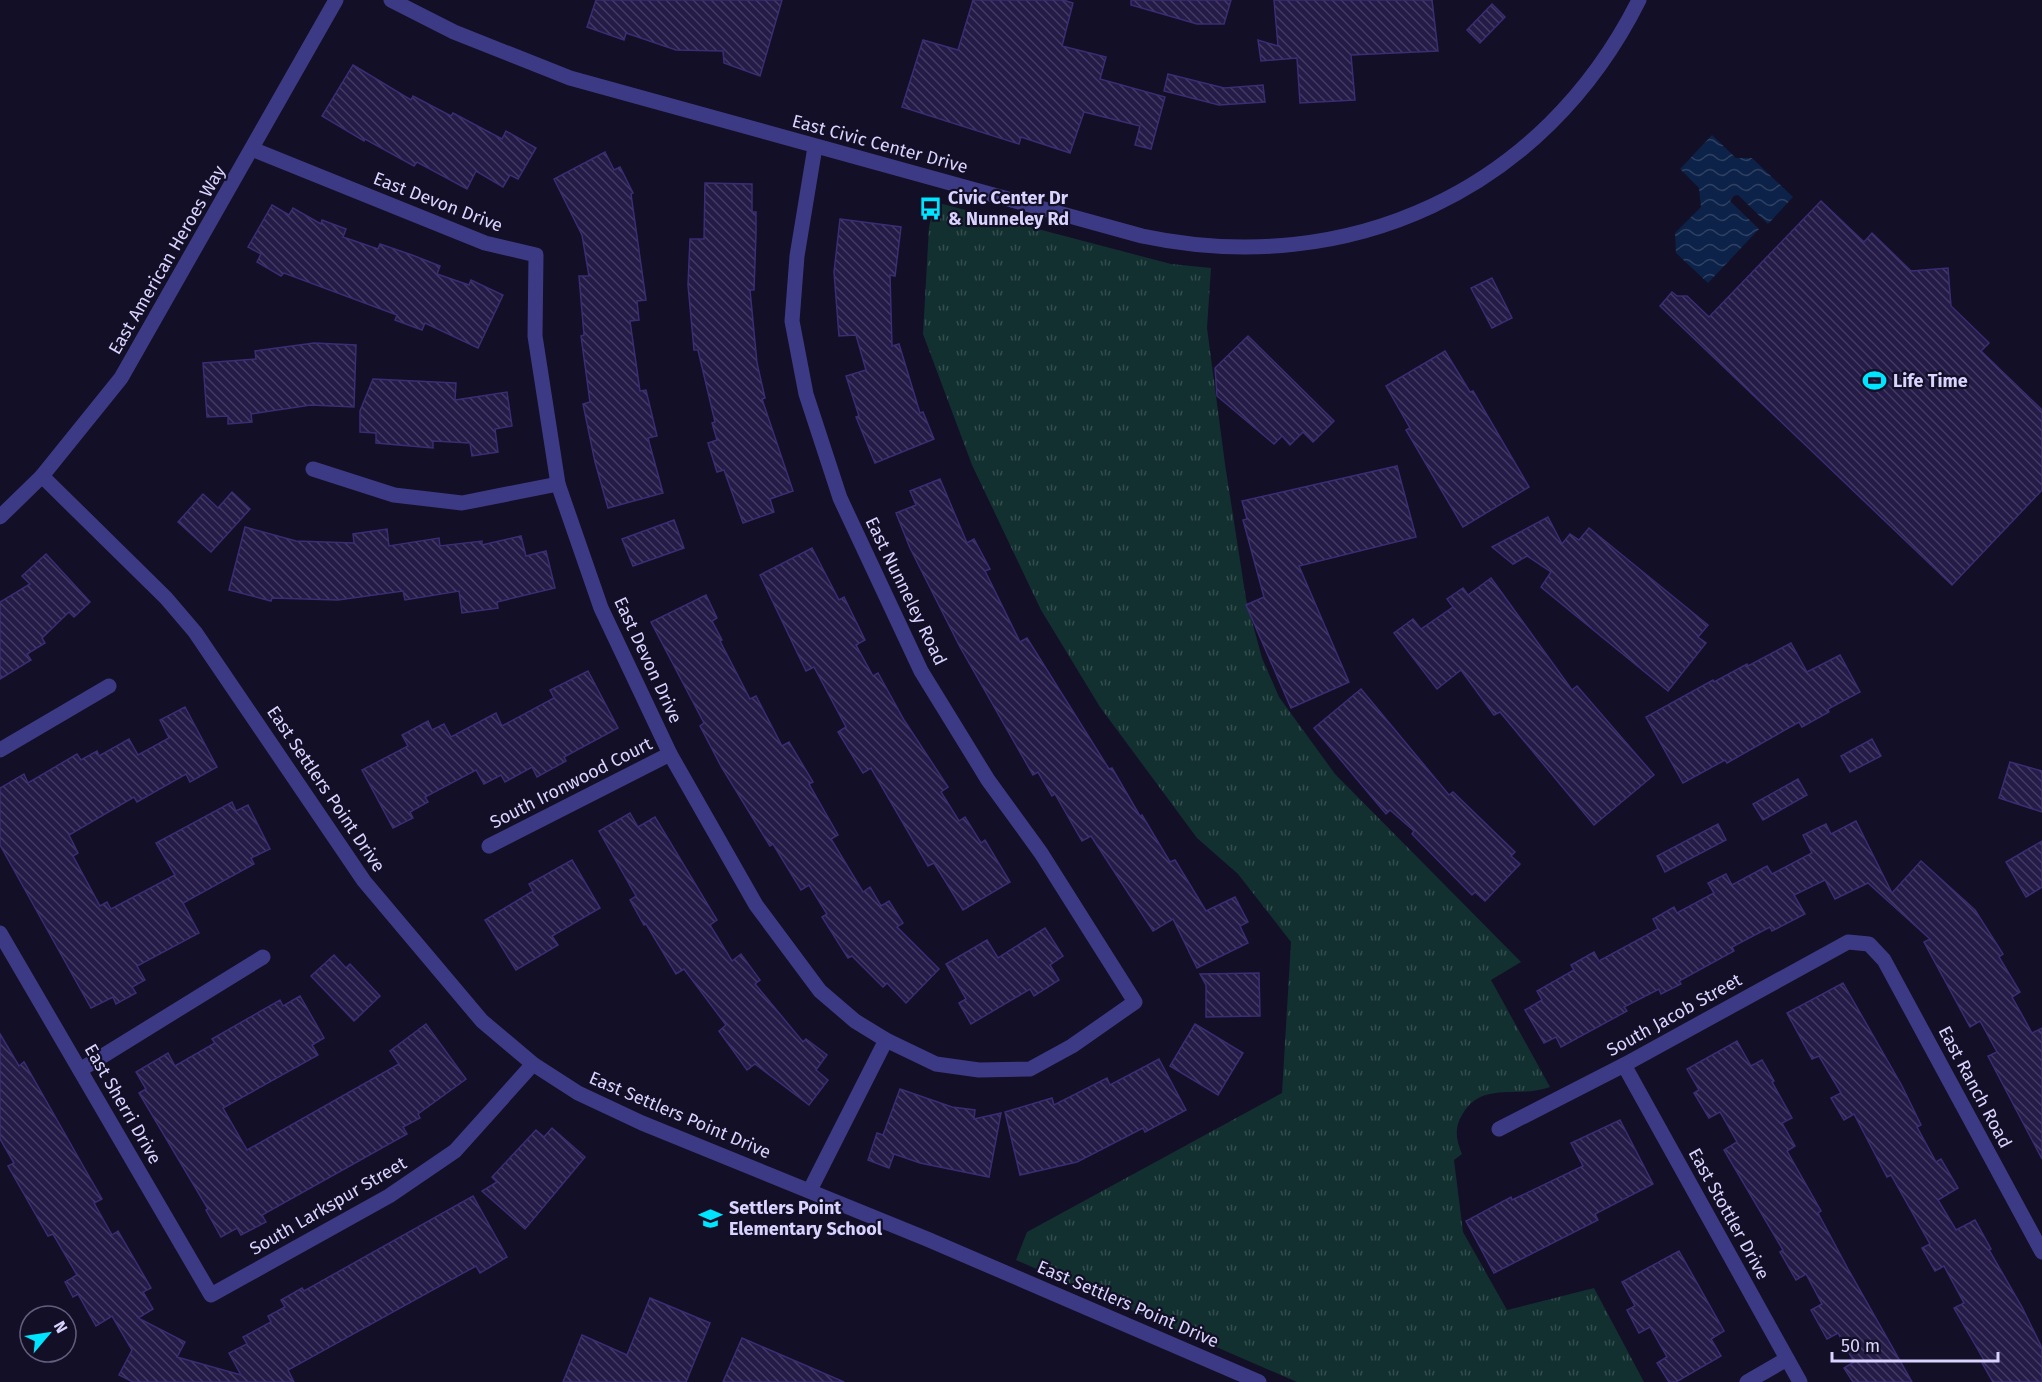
<svg xmlns="http://www.w3.org/2000/svg" width="2042" height="1382" font-family="'Fira Sans',sans-serif">
  <style>
    .park { fill: url(#park-tufts) }
    .water { fill: url(#water-waves) }
    .building { fill: url(#building-back-hatch); stroke: #3b2d73; stroke-width: 1.5 }
    .lines { fill: none; stroke-linecap: round; stroke-linejoin: round }
    .minor { stroke: #3d3a85; stroke-width: 15 }
    .labels { text-anchor: middle; dominant-baseline: central; stroke-width: 4.5; stroke-linejoin: round; paint-order: stroke }
    .street-label { font-size: 18px; fill: #d9d4ff; stroke: #130f26 }
    .poi-label { font-size: 18px; font-weight: bold; fill: #d9d4ff; stroke: #130f26; text-anchor: start }
  </style>
  <defs>
    <pattern id="park-tufts" width="24" height="20" patternUnits="userSpaceOnUse" patternTransform="scale(1.5)"><rect width="24" height="20" fill="#12302f"/><path d="M3 7l-1-3M5 7V3M7 7l1-3M15 17l-1-3M17 17v-4M19 17l1-3" fill="none" stroke="#344d4e"/></pattern>
    <pattern id="water-waves" width="16" height="10" patternUnits="userSpaceOnUse" patternTransform="scale(1.5)"><rect width="16" height="10" fill="#0c2248"/><path d="M0 5q4-4 8 0t8 0" fill="none" stroke="#2f4163"/></pattern>
    <pattern id="building-back-hatch" width="6" height="6" patternUnits="userSpaceOnUse" patternTransform="scale(1.5)"><rect width="6" height="6" fill="#241b47"/><path d="M-1 5l2 2M0 0l6 6M5-1l2 2" fill="none" stroke="#433b63"/></pattern>
  </defs>
  <rect width="100%" height="100%" fill="#130f26"/>
  <!-- park -->
  <path class="park" d="M935,202L1171,264L1211,268L1207,328L1225,464L1246,599L1262,658L1279,697L1335,774L1521,962L1491,980L1550,1087C1518,1099 1481,1080 1462,1115C1454,1128 1456,1140 1462,1154L1454,1160L1463,1232L1507,1310L1594,1288L1644,1382H1297L1016,1260L1027,1232L1282,1093L1291,942L1238,874L1197,838L1100,707L1041,610L972,465L923,334L929,227Z"/>
  <!-- water -->
  <polygon class="water" points="1712,135 1736,158 1752,158 1793,197 1768,224 1738,195 1734,196 1730,201 1759,229 1708,283 1676,253 1675,233 1701,207 1699,188 1680,169"/>
  <!-- building -->
  <g class="building">
    <polygon points="596,0 782,0 760,76 724,63 723,51 676,50 626,33 624,40 587,27"/>
    <polygon points="973,0 1063,0 1073,3 1062,46 1106,57 1100,79 1165,97 1151,149 1135,145 1140,126 1084,112 1070,153 1021,137 1019,144 902,107 923,40 958,50"/>
    <polygon points="1131,0 1231,0 1224,24 1197,24 1131,5"/>
    <polygon points="1274,0 1432,0 1438,51 1351,55 1355,100 1300,103 1297,58 1261,61 1258,40 1278,46"/>
    <polygon points="1492,4 1505,17 1480,43 1467,30"/>
    <polygon points="353,65 411,100 413,96 451,116 453,113 502,139 506,131 536,148 518,179 510,175 503,187 476,171 467,189 417,162 414,166 365,139 364,141 322,116"/>
    <polygon points="1168,74 1224,88 1263,85 1265,102 1219,105 1164,91"/>
    <polygon points="605,152 614,170 620,167 633,193 631,194 646,300 637,301 639,320 630,321 640,391 646,390 657,436 648,438 663,493 608,508 595,462 583,404 590,402 581,336 584,335 579,276 589,276 582,235 554,179"/>
    <polygon points="705,183 752,184 752,212 756,212 756,233 754,290 750,290 757,363 765,398 762,399 793,491 770,499 774,512 743,523 724,470 717,472 708,443 717,440 712,423 715,422 698,350 694,350 688,285 690,239 704,239"/>
    <polygon points="1821,201 1864,242 1872,233 1911,271 1948,268 1951,306 1989,343 1981,351 2042,410 2042,490 1952,585 1660,306 1672,292 1677,296 1687,296 1709,317"/>
    <polygon points="272,205 289,215 293,208 321,224 322,220 346,229 343,237 378,249 380,244 412,255 440,266 437,274 469,285 471,280 503,295 478,348 425,323 422,330 395,320 397,315 284,273 281,276 257,262 261,254 248,247"/>
    <polygon points="840,219 901,227 895,276 890,275 892,346 899,344 920,413 923,412 934,439 875,463 856,417 859,416 846,376 866,370 856,335 839,336 834,272"/>
    <polygon points="1492,278 1512,318 1492,328 1471,288"/>
    <polygon points="1248,336 1334,421 1313,442 1303,432 1290,445 1282,436 1274,444 1217,396 1215,368"/>
    <polygon points="314,343 356,345 354,407 311,405 251,414 252,422 228,424 228,416 207,417 203,363 256,359 255,351"/>
    <polygon points="1445,351 1470,392 1473,391 1529,487 1463,527 1406,430 1410,428 1386,386"/>
    <polygon points="373,379 456,383 455,400 507,392 512,426 495,429 498,452 472,456 470,443 433,441 433,448 376,443 376,433 360,432 360,411"/>
    <polygon points="1397,466 1416,537 1299,566 1349,682 1291,708 1246,605 1264,597 1243,520 1247,519 1242,501"/>
    <polygon points="940,479 967,543 974,539 990,569 985,571 1020,642 1027,638 1109,769 1112,768 1140,816 1142,815 1170,862 1175,860 1206,911 1235,897 1248,922 1240,926 1248,943 1197,968 1173,919 1153,931 1091,836 1082,841 1055,794 1052,796 1038,772 1033,775 960,647 910,548 896,513 916,505 910,491"/>
    <polygon points="232,492 250,509 211,552 178,522 203,494 218,508"/>
    <polygon points="1548,517 1562,544 1570,534 1579,540 1589,528 1708,625 1698,637 1706,643 1668,691 1541,587 1551,572 1527,556 1513,564 1492,547"/>
    <polygon points="674,520 684,548 633,566 622,539"/>
    <polygon points="245,527 296,541 354,543 353,534 387,529 389,546 439,538 440,546 482,541 482,545 521,536 526,556 546,551 555,588 497,602 498,608 462,613 459,591 405,600 403,591 338,600 272,598 271,601 229,590"/>
    <polygon points="812,548 839,600 844,597 865,640 856,645 873,676 878,673 904,720 948,787 941,792 959,821 965,817 981,843 985,840 1010,882 963,910 934,863 928,866 871,768 863,773 838,732 846,727 814,667 806,671 760,575"/>
    <polygon points="46,554 90,602 74,617 69,612 42,638 45,643 27,654 31,660 0,679 0,602 30,584 22,576"/>
    <polygon points="1491,578 1572,690 1577,686 1654,775 1594,825 1500,712 1494,715 1461,670 1437,689 1394,633 1413,619 1421,629 1453,607 1447,599 1463,588 1468,595"/>
    <polygon points="706,595 717,618 712,621 722,640 720,641 750,699 756,696 782,746 789,742 813,782 809,784 838,835 831,839 863,892 870,887 881,906 889,901 903,923 897,927 939,969 906,1003 887,983 883,987 852,956 848,958 822,917 827,914 809,885 801,890 773,844 770,846 722,768 700,726 704,723 651,622"/>
    <polygon points="1791,643 1807,672 1840,655 1860,692 1828,709 1829,712 1802,727 1799,722 1727,763 1725,760 1683,783 1646,717 1713,680 1714,682 1747,664 1748,666"/>
    <polygon points="588,671 618,728 564,757 566,761 537,777 532,767 505,782 501,775 484,784 476,770 425,797 428,802 410,812 413,818 393,828 362,770 408,746 402,735 428,721 432,730 444,724 451,737 496,713 502,726 554,698 550,690"/>
    <polygon points="1361,689 1449,795 1453,792 1515,852 1511,856 1520,864 1485,901 1475,892 1472,895 1412,834 1414,831 1390,810 1386,814 1314,728"/>
    <polygon points="185,707 217,767 190,782 186,774 137,802 134,797 69,835 78,853 73,856 100,906 107,902 111,909 175,875 156,843 232,802 236,811 248,805 270,849 251,858 254,864 183,903 199,933 137,966 145,980 132,987 136,993 116,1004 113,997 91,1008 0,845 0,788 24,774 28,783 77,754 81,760 97,751 99,756 129,739 138,755 169,738 160,720"/>
    <polygon points="1872,739 1881,756 1850,772 1841,756"/>
    <polygon points="2010,762 2042,771 2042,812 1999,798"/>
    <polygon points="1798,779 1807,795 1763,820 1753,804"/>
    <polygon points="630,813 638,827 655,817 717,920 710,925 732,961 741,954 760,980 755,984 803,1042 806,1039 827,1055 816,1070 828,1080 809,1105 755,1064 747,1070 719,1031 726,1025 684,969 676,974 646,924 644,925 630,900 636,896 599,831"/>
    <polygon points="1856,821 1892,893 1921,861 1975,910 2003,954 1999,957 2020,992 2012,997 2032,1033 2042,1028 2042,1159 1988,1056 1997,1052 1980,1021 1970,1027 1924,942 1930,939 1868,883 1835,899 1825,880 1794,895 1805,914 1772,931 1770,927 1732,947 1734,951 1679,981 1681,984 1661,994 1659,989 1624,1007 1627,1011 1561,1047 1556,1037 1544,1043 1525,1010 1542,1000 1537,991 1574,970 1571,965 1594,952 1599,961 1658,929 1653,919 1674,907 1677,913 1714,893 1708,883 1726,874 1732,885 1767,866 1772,874 1812,853 1803,835 1826,824 1831,834"/>
    <polygon points="1718,824 1726,840 1665,872 1657,856"/>
    <polygon points="2042,841 2042,887 2026,897 2006,862"/>
    <polygon points="572,860 600,908 552,936 558,945 516,970 485,920 533,891 529,884"/>
    <polygon points="1045,928 1063,956 1050,965 1059,980 1034,996 1030,989 971,1024 959,1003 966,999 946,964 987,940 998,958"/>
    <polygon points="334,955 346,968 350,964 380,996 354,1021 311,976"/>
    <polygon points="1259,973 1260,1016 1206,1017 1206,985 1200,974"/>
    <polygon points="1843,983 1902,1086 1921,1125 1917,1127 1936,1162 1941,1159 1958,1188 1938,1200 1956,1230 1975,1220 1991,1249 1989,1250 2022,1307 2042,1348 2042,1382 1993,1382 1982,1363 1985,1362 1954,1308 1964,1303 1944,1266 1935,1271 1922,1248 1930,1244 1891,1175 1887,1177 1854,1114 1844,1120 1831,1098 1841,1093 1819,1056 1812,1059 1787,1013"/>
    <polygon points="300,996 324,1038 312,1045 318,1055 223,1108 247,1150 399,1064 390,1051 426,1024 466,1079 418,1114 420,1118 403,1127 407,1134 262,1215 266,1222 241,1235 237,1228 221,1237 206,1210 208,1209 139,1093 146,1089 136,1072 168,1053 175,1066 215,1043 212,1039 280,1000 283,1006"/>
    <polygon points="1195,1024 1243,1053 1218,1095 1170,1066"/>
    <polygon points="0,1034 19,1066 24,1062 90,1178 102,1199 94,1203 112,1235 118,1231 151,1288 143,1292 153,1309 138,1318 185,1342 177,1357 241,1375 229,1353 247,1344 243,1337 271,1322 268,1316 285,1307 281,1300 302,1288 304,1291 473,1196 507,1257 480,1273 476,1266 288,1370 294,1382 133,1382 119,1375 132,1350 112,1316 96,1326 78,1294 73,1297 65,1282 77,1275 53,1234 48,1236 8,1166 14,1163 0,1139"/>
    <polygon points="1737,1041 1751,1066 1762,1060 1774,1081 1772,1082 1792,1118 1782,1123 1795,1146 1787,1151 1821,1211 1818,1213 1848,1269 1912,1382 1853,1382 1844,1368 1854,1362 1838,1333 1827,1339 1811,1310 1822,1304 1806,1274 1796,1280 1780,1252 1783,1250 1724,1150 1737,1142 1720,1112 1709,1118 1694,1093 1699,1090 1687,1069"/>
    <polygon points="1159,1059 1186,1110 1145,1132 1143,1128 1077,1162 1020,1175 1005,1112 1052,1098 1054,1105 1107,1078 1110,1085"/>
    <polygon points="900,1089 952,1107 975,1110 974,1119 1001,1113 989,1177 920,1163 894,1154 889,1168 868,1160 877,1133 883,1135"/>
    <polygon points="1620,1120 1653,1184 1595,1214 1598,1220 1494,1273 1466,1221 1511,1197 1512,1200 1583,1166 1571,1143"/>
    <polygon points="552,1128 585,1157 525,1229 482,1191 497,1182 492,1177 536,1130 544,1137"/>
    <polygon points="1679,1251 1724,1331 1711,1339 1721,1356 1676,1382 1669,1382 1657,1363 1667,1357 1650,1327 1639,1333 1627,1310 1635,1306 1622,1282"/>
    <polygon points="650,1298 710,1323 686,1382 563,1382 582,1335 627,1355"/>
    <polygon points="742,1338 844,1382 723,1382"/>
  </g>
  <g class="lines">
    <!-- minor -->
    <g class="minor">
      <path d="M391,0L454,32L570,78L1142,236C1349,280 1544,190 1639,0"/>
      <polyline points="252,149 485,243 536,255 535,336 558,484 601,608 670,754 756,905 820,991 855,1021 886,1040 936,1064 979,1070 1030,1069 1072,1046 1135,1002 1041,853 988,780 921,671 840,498 806,394 792,321 797,256 815,147"/>
      <polyline points="313,469 394,495 462,503 558,484"/>
      <polyline points="42,476 166,598 195,632 364,881 482,1021 533,1064 578,1093 642,1123 927,1239 1259,1382"/>
      <polyline points="0,517 42,476 121,378 336,0"/>
      <polyline points="0,750 109,686"/>
      <polyline points="489,846 670,754"/>
      <polyline points="0,933 211,1295 389,1196 455,1151 533,1064"/>
      <polyline points="1624,1065 1800,1382"/>
      <polyline points="80,1070 263,957"/>
      <polyline points="1499,1129 1624,1065 1848,942 1869,944 1884,960 2042,1252"/>
      <polyline points="810,1190 886,1040"/>
      <polyline points="1747,1382 1787,1359"/>
    </g>
  </g>
  <!-- icons -->
  <defs>
    <symbol id="bus-bare" viewBox="-9 -9 18 18"><path d="M-5-6H5V4H4V6H2V4H-2V6H-4V4H-5ZM-3.5-4V0h7V-4ZM-3.5 1.2v1.5H-2V1.2ZM2 1.2v1.5H3.5V1.2Z" fill="#00e5ff" stroke="#130f26" stroke-width="2.5" paint-order="stroke"/></symbol>
    <symbol id="stadium-bare" viewBox="-9 -9 18 18"><path d="M0-5a6.5 5 0 1 0 0 10a6.5 5 0 1 0 0-10ZM-3.5-1.8h7v3.6h-7Z" fill="#00e5ff" stroke="#130f26" stroke-width="2.5" paint-order="stroke"/></symbol>
    <symbol id="school-bare" viewBox="-9 -9 18 18"><path d="M0-5L7-2L0 1L-7-2ZM-4 1L0 2.5L4 1V4Q0 6-4 4Z" fill="#00e5ff" stroke="#130f26" stroke-width="2.5" paint-order="stroke"/></symbol>
  </defs>
  <g fill-rule="evenodd">
    <use href="#bus-bare" x="914" y="192" width="33" height="33"/>
    <use href="#stadium-bare" x="1858" y="364" width="33" height="33"/>
    <use href="#school-bare" x="694" y="1202" width="33" height="33"/>
  </g>
  <g class="labels">
    <!-- street labels -->
    <g class="street-label">
      <text transform="translate(880 144) rotate(15)">East Civic Center Drive</text>
      <text transform="translate(438 202) rotate(21)">East Devon Drive</text>
      <text transform="translate(167 260) rotate(-60)">East American Heroes Way</text>
      <text transform="translate(906 591) rotate(64)">East Nunneley Road</text>
      <text transform="translate(648 660) rotate(65)">East Devon Drive</text>
      <text transform="translate(571 783) rotate(-27)">South Ironwood Court</text>
      <text transform="translate(326 789) rotate(56)">East Settlers Point Drive</text>
      <text transform="translate(1674 1015) rotate(-29)">South Jacob Street</text>
      <text transform="translate(1975 1087) rotate(62)">East Ranch Road</text>
      <text transform="translate(123 1104) rotate(60)">East Sherri Drive</text>
      <text transform="translate(680 1115) rotate(23)">East Settlers Point Drive</text>
      <text transform="translate(328 1206) rotate(-30)">South Larkspur Street</text>
      <text transform="translate(1729 1214) rotate(61)">East Stottler Drive</text>
      <text transform="translate(1128 1304) rotate(23)">East Settlers Point Drive</text>
    </g>
    <!-- poi labels -->
    <g class="poi-label">
      <text x="948" y="198">Civic Center Dr<tspan x="948" dy="21">&amp; Nunneley Rd</tspan></text>
      <text x="1893" y="381">Life Time</text>
      <text x="729" y="1208">Settlers Point<tspan x="729" dy="21">Elementary School</tspan></text>
    </g>
  </g>
  <!-- north arrow -->
  <g transform="translate(48 1334) rotate(61)"><circle r="28" fill="#130f26" stroke="#625e7d" stroke-width="1.5"/>
  <path d="M0-4.5L10 22L0 15L-10 22Z" fill="#00e5ff"/>
  <text y="-9" font-size="16" font-weight="bold" text-anchor="middle" fill="#d9d4ff">N</text>
  </g>
  <!-- scale -->
  <path d="M1832 1352v9h166v-9" fill="none" stroke="#d9d4ff" stroke-width="3"/>
  <text x="1841" y="1352" font-size="18" fill="#d9d4ff" stroke="#130f26" stroke-width="4.5" paint-order="stroke">50 m</text>
</svg>
